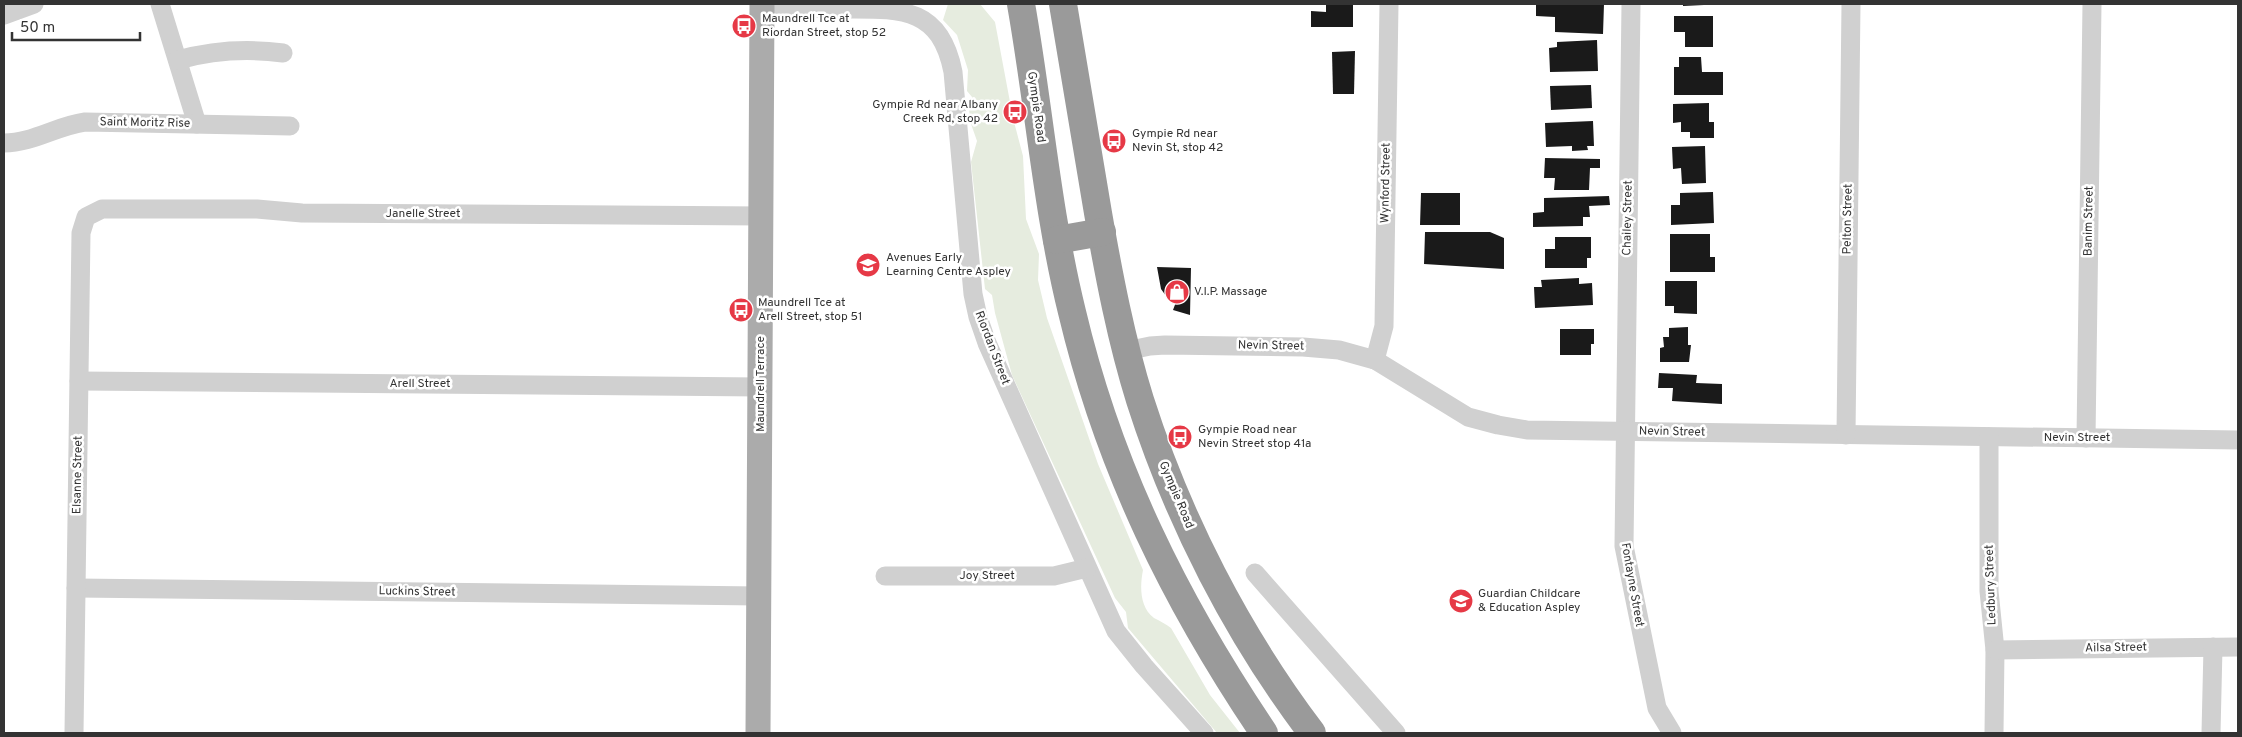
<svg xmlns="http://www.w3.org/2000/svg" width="2242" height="737" font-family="Overpass,sans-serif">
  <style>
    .green { fill: #e6ecdf }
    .building { fill: #1a1a1a }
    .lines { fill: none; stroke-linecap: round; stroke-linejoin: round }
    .minor { stroke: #d0d0d0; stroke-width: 19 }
    .major { stroke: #ababab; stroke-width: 25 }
    .highway { stroke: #9a9a9a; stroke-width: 28 }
    .labels { text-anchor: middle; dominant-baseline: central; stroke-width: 5; stroke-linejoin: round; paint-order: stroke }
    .poi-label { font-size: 12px; fill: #333; stroke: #fff; text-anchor: start }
    .street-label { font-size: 12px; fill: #333; stroke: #fff }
  </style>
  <rect width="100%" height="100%" fill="#fff"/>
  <!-- green -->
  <path class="green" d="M948,4H980L995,22L1013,118L1023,156L1026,219L1039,254L1038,280L1047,318L1098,464L1143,570C1140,585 1139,607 1154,618C1160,621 1166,624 1171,628L1210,695L1240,733H1217L1128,628L1126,612L1115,598L1012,375L995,313L992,295L985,289L971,162L977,141L971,124L969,110L972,97L967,91L968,70L957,35L943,20Z"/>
  <!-- building -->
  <g class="building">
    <polygon points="1326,4 1353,4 1353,27 1311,27 1311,11 1326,12"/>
    <polygon points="1536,4 1604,4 1603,34 1555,32 1555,17 1536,16"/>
    <polygon points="1683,4 1704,4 1704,5 1683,6"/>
    <polygon points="1674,16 1713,16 1713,47 1685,47 1685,32 1674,32"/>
    <polygon points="1597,40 1598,71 1550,72 1549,48 1557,47 1557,42"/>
    <polygon points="1355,51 1354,94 1333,94 1332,52"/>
    <polygon points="1679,57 1701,57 1702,72 1723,72 1723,95 1674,95 1674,67 1679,67"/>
    <polygon points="1591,85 1592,108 1551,110 1550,86"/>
    <polygon points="1709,103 1709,122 1714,122 1714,138 1690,138 1690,132 1681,132 1681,122 1673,123 1673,104"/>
    <polygon points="1593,121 1594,146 1587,146 1588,150 1572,151 1572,146 1546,147 1545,123"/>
    <polygon points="1705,146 1706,183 1682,184 1681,168 1673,169 1672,147"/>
    <polygon points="1545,158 1600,159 1600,168 1590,168 1589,190 1554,190 1555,178 1544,178"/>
    <polygon points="1713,192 1714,223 1671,225 1671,205 1680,205 1680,193"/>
    <polygon points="1421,193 1460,193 1460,225 1420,225"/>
    <polygon points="1609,196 1610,205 1589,206 1590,217 1583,217 1583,226 1533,227 1533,213 1544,212 1544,198"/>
    <polygon points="1425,232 1490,232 1504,238 1504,269 1424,264"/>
    <polygon points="1670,234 1710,234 1710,257 1715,257 1715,272 1670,272"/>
    <polygon points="1555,237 1591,237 1591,258 1587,258 1587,268 1545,268 1545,249 1555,249"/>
    <polygon points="1157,267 1191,268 1190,315 1173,310 1176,302 1166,296 1161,289"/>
    <polygon points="1579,278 1579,284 1592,283 1593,305 1535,308 1534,287 1542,287 1541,280"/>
    <polygon points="1665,281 1697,281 1697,314 1674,313 1674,306 1665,306"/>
    <polygon points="1688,327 1688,345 1691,345 1689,362 1660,362 1660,348 1664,347 1663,337 1669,337 1669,328"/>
    <polygon points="1560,329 1594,329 1594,344 1591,344 1591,355 1560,355"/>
    <polygon points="1659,373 1697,375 1696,383 1722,384 1722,404 1672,401 1673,388 1658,388"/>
  </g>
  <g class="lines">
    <!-- minor -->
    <g class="minor">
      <polyline points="160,4 197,124"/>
      <polyline points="1631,4 1624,546 1657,708 1672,733"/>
      <path d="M762,8C790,7 817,8 844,9C900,9 940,6 953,72L973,294L978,317L987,343L1116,631L1144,666L1204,733"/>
      <polyline points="4,15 34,4"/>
      <path d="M178,60C214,50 246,48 283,53"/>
      <path d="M4,143C33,143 56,126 85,122L290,126"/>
      <polyline points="1126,351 1150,346 1165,345 1303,347 1339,350 1375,360 1468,417 1498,425 1527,430 2238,440"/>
      <polyline points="1375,360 1384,326 1389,4"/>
      <polyline points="79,381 761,387"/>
      <polyline points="1846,435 1851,4"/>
      <polyline points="1989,437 1989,591 1995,650 1994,733"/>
      <polyline points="2086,438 2092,4"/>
      <polyline points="1255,573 1396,733"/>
      <polyline points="885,576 1054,576 1087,568"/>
      <polyline points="76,588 759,596"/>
      <polyline points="1995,650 2238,647"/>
      <polyline points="74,733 81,233 86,217 102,209 257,209 302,213 762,216"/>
      <polyline points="2211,733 2213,647"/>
    </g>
    <!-- major -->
    <polyline class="major" points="758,733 762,4"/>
    <!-- highway -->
    <g class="highway">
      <path d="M1021,4C1039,106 1047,211 1072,312C1109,468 1175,601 1264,733"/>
      <path d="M1063,4C1075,73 1086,143 1098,213C1109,276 1121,339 1140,400C1178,519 1237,634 1312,733"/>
      <polyline points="1057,240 1102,232"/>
    </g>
  </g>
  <!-- icons -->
  <defs>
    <symbol id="bus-disc" viewBox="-11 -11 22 22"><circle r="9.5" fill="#e63946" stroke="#fff"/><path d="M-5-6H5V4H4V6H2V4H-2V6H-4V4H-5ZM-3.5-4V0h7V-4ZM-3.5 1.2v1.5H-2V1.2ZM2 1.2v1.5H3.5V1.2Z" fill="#fff"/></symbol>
    <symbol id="school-disc" viewBox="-11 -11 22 22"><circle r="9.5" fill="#e63946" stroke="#fff"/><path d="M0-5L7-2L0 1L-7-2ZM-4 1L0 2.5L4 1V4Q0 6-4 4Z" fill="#fff"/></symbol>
    <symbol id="shop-disc" viewBox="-11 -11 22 22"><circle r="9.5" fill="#e63946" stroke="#fff"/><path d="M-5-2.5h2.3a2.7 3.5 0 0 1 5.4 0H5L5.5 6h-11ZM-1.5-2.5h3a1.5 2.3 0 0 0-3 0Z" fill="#fff"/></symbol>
  </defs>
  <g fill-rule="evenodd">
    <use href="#bus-disc" x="730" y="12" width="28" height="28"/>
    <use href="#bus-disc" x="1001" y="98" width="28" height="28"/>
    <use href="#bus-disc" x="1100" y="127" width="28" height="28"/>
    <use href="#school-disc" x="854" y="251" width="28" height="28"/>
    <use href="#shop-disc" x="1163" y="278" width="28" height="28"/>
    <use href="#bus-disc" x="727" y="296" width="28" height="28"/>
    <use href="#bus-disc" x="1166" y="423" width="28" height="28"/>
    <use href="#school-disc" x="1447" y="587" width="28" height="28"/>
  </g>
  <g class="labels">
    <!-- poi labels -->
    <g class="poi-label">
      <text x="762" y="19">Maundrell Tce at<tspan x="762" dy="14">Riordan Street, stop 52</tspan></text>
      <text x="998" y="105" text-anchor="end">Gympie Rd near Albany<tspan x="998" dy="14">Creek Rd, stop 42</tspan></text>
      <text x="1132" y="134">Gympie Rd near<tspan x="1132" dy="14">Nevin St, stop 42</tspan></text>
      <text x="886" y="258">Avenues Early<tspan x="886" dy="14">Learning Centre Aspley</tspan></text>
      <text x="1194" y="292">V.I.P. Massage</text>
      <text x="758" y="303">Maundrell Tce at<tspan x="758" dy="14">Arell Street, stop 51</tspan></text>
      <text x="1198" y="430">Gympie Road near<tspan x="1198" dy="14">Nevin Street stop 41a</tspan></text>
      <text x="1478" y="594">Guardian Childcare<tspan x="1478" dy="14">&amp; Education Aspley</tspan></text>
    </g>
    <!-- street labels -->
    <g class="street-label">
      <text transform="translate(1036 107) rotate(82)">Gympie Road</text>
      <text transform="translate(145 123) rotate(1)">Saint Moritz Rise</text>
      <text transform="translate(1386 183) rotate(-89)">Wynford Street</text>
      <text x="423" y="214">Janelle Street</text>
      <text transform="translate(1628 218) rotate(-89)">Chailey Street</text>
      <text transform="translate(1848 219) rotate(-89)">Pelton Street</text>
      <text transform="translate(2089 221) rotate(-89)">Banim Street</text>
      <text transform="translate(1271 346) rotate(1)">Nevin Street</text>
      <text transform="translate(992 348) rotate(69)">Riordan Street</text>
      <text x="420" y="384">Arell Street</text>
      <text transform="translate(761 384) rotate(-90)">Maundrell Terrace</text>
      <text transform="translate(1672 432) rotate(1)">Nevin Street</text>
      <text x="2077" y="438">Nevin Street</text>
      <text transform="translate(78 475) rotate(-89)">Elsanne Street</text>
      <text transform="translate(1176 495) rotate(67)">Gympie Road</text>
      <text x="987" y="576">Joy Street</text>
      <text transform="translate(1632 585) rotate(80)">Fontayne Street</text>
      <text transform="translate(1991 585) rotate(-92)">Ledbury Street</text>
      <text transform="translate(417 592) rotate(1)">Luckins Street</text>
      <text transform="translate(2116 648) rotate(-1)">Ailsa Street</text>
    </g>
  </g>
  <!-- border -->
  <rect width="2242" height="737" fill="none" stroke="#333333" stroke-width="10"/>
  <!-- scale -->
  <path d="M12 32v8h128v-8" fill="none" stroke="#333333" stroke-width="2.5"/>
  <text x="20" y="32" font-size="15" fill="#333333" stroke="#ffffff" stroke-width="4" paint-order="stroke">50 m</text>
</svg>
